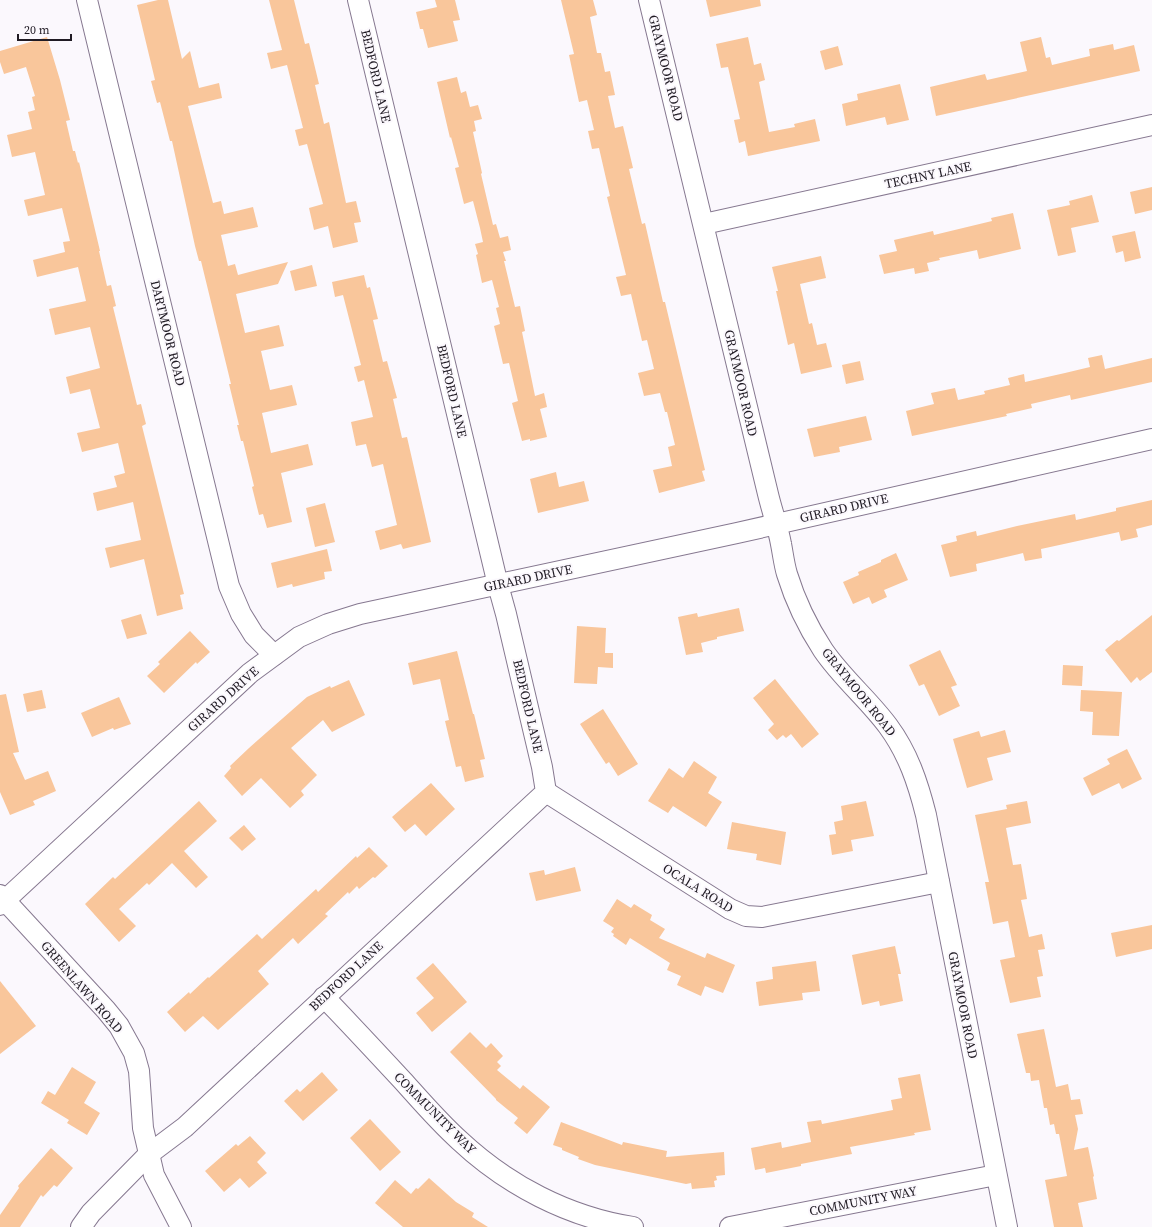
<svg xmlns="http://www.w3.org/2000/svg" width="1152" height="1227" font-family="'Source Serif 4',serif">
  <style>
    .building { fill: #f9c69b }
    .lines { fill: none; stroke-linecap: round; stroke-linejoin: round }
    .minor-casing { stroke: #867890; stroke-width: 22 }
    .minor { stroke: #fff; stroke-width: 20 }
    .labels { text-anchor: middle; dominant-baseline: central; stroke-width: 4; stroke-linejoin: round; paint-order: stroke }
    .street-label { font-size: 13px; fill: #201b24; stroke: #fbf8fd }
  </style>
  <rect width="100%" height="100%" fill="#fbf8fd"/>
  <!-- building -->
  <g class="building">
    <polygon points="158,0 168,0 182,59 190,51 199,88 219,83 222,98 188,106 213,203 221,201 224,214 253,207 258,227 221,235 228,266 235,264 238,275 288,262 278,284 236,294 245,333 279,325 284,346 261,351 270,390 292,385 297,405 262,413 271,453 308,444 313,465 281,473 292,522 267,528 263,514 259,515 252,487 254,486 243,441 241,441 237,425 239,425 229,384 231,384 201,261 199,261 195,246 172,141 170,141 160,102 157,103 151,81 155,80 137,5"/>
    <polygon points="269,0 294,0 305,44 309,43 319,84 315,85 324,124 329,122 346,203 356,201 361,222 354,223 358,242 333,248 328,226 314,230 309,208 323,204 307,144 299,146 295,130 303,128 287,65 271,69 267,53 282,50"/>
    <polygon points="435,0 455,0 460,20 453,21 458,41 428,48 423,29 420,29 416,12 437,7"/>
    <polygon points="561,0 593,0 597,15 590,17 597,53 601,53 605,72 610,71 615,95 608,96 615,128 623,126 633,168 629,169 642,224 645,223 663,302 665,302 705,470 702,471 705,481 659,493 653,470 672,466 668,447 675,445 667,412 665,412 660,393 644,396 638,373 654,369 647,340 642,341 631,294 621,296 616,277 626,275 607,197 610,196 599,148 592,149 588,131 594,130 587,100 579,102 569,55 574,54"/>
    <polygon points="706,0 760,0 761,6 710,17"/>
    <polygon points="47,37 60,80 70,120 66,121 73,151 75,151 78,163 79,162 100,251 99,251 107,286 111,285 116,306 113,307 137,405 141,404 146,424 142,426 184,594 180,595 183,609 157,616 144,559 110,568 105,548 141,540 133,502 97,511 93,493 117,487 114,476 125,473 118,443 82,452 77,433 100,428 90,389 70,394 66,377 100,368 90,327 55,335 49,309 86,301 78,267 37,277 33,260 65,252 63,242 70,241 62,208 28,216 24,200 45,195 35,152 12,157 7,135 32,129 28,112 35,110 32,97 35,96 26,67 4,74 0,62 0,51"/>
    <polygon points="748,37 754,65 761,63 765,80 759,82 769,132 795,127 794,124 815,119 820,141 748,156 745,141 739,143 734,120 740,119 728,67 721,68 716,44"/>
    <polygon points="1041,37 1046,58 1050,57 1052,65 1090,56 1089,49 1113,44 1114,50 1134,45 1140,71 936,116 930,87 985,74 987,80 1027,71 1020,42"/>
    <polygon points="838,46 843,65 825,70 820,51"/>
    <polygon points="457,77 461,93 466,91 470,107 478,105 482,119 474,121 476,131 473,132 482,173 481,174 493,225 496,224 500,238 508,236 511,250 503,252 506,261 504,261 515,307 520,306 525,331 522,332 535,396 544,393 547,407 540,409 547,437 530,441 530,439 522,441 512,403 518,401 509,363 503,364 494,326 500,324 496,308 499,307 492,280 482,283 476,255 478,254 475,244 483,242 480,228 473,201 464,204 455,168 459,167 451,137 450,138 437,82"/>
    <polygon points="900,84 909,120 887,125 885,117 846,126 842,104 858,100 857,94"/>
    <polygon points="1152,187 1152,210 1135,214 1130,192"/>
    <polygon points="1092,195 1099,222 1071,228 1076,252 1058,256 1047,210 1070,205 1069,201"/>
    <polygon points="1013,213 1021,249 979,259 977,250 939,258 940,260 927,263 929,271 915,274 914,268 884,274 879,255 897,251 894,240 933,231 934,235 992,221 991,218"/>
    <polygon points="1135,231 1141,258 1125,262 1123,251 1116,253 1112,236"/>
    <polygon points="821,256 826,278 800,284 809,324 812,323 817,345 826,343 832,367 801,374 794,343 788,345 776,291 778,291 772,267"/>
    <polygon points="312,265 317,286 295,291 290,271"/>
    <polygon points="364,275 367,288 370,287 378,319 373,320 383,362 387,361 397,398 393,399 402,438 407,437 431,542 403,549 401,544 380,550 375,531 397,525 383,464 372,467 366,444 356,446 351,422 373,417 364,380 358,382 354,367 361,365 343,295 335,297 332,282"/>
    <polygon points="1102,355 1105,369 1152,358 1152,382 1071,400 1070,395 1031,404 1032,408 1006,414 1007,416 912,436 906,411 934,404 931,393 955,388 958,400 985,394 984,391 1010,385 1008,378 1024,374 1025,382 1065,373 1090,367 1088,358"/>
    <polygon points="860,361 864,380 846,384 842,365"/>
    <polygon points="866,416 872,440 839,447 840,452 814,457 807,429"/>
    <polygon points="556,472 559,487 584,481 589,501 538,513 530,479"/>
    <polygon points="1152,500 1152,525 1136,529 1138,537 1121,541 1119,532 1041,549 1042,558 1025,561 1023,553 976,564 977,571 950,577 941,545 957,541 956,536 976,531 977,536 1017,526 1075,514 1076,520 1116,511 1116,508"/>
    <polygon points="325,503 335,542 315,547 306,508"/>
    <polygon points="327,549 332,571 324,572 325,579 293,587 292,584 277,588 271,563"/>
    <polygon points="896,553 908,580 884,590 887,597 872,604 869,597 853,604 843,582 859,575 858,572 881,562 881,560"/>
    <polygon points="739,608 744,631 717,637 717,639 701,643 703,652 686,655 678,617 697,613 698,617"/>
    <polygon points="141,614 147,634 127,639 121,620"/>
    <polygon points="1152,615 1152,672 1140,681 1137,677 1131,683 1105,650 1117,640 1119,641"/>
    <polygon points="577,626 606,628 605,653 613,653 613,668 598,667 597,684 574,683"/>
    <polygon points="190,631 210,652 197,664 196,662 164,693 147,676 160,664 158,662"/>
    <polygon points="940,650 957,685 951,687 960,706 939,716 924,684 919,686 909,665"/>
    <polygon points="457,651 473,714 474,714 485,759 480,760 484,777 465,782 461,766 456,767 445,721 449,720 440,679 413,685 408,663"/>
    <polygon points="1063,665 1083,666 1082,686 1062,685"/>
    <polygon points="775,679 819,734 802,748 791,734 786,738 783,735 777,740 768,730 774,724 753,698"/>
    <polygon points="349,680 365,715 332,732 323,720 291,748 317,775 301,791 304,795 290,808 261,778 242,796 224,776 231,768 230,766 249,748 307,697 330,686 331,688"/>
    <polygon points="42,690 46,708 27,712 23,694"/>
    <polygon points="1081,690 1122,692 1119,736 1092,735 1093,712 1080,711"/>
    <polygon points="6,694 19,752 13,753 25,780 48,771 56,791 33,801 35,805 10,815 0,792 0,695"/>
    <polygon points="119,697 131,724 114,730 113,728 92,737 81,713"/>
    <polygon points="603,709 638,764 618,776 609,762 606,764 580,724"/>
    <polygon points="1005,730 1011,752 987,758 993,780 967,788 953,739 979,731 981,737"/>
    <polygon points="1127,749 1142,779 1122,789 1119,783 1092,796 1083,778 1110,764 1107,759"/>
    <polygon points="694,761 717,777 708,793 722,802 706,827 673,806 668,813 648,801 669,768 683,778"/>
    <polygon points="431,783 455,809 426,836 415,824 405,832 392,817"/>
    <polygon points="199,801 217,821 184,851 208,877 196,888 172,863 149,885 147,883 119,909 136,926 119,942 85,904 113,877 115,879"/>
    <polygon points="866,801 874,836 851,840 853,851 832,855 829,835 836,834 834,822 843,820 841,806"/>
    <polygon points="1027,801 1031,823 1006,828 1013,865 1021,864 1027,899 1021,900 1029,937 1042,934 1045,949 1038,950 1043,976 1037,977 1041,997 1010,1003 1000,960 1015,957 1008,921 993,924 985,882 989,882 975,815 1007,809 1006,805"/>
    <polygon points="732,822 786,832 781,865 756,860 757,854 727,849"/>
    <polygon points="244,825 256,839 242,851 229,838"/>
    <polygon points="369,847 388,866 375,878 373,877 359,889 357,886 349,894 348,892 325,914 328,916 298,944 293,938 258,971 269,984 218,1030 203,1016 185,1032 167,1012 189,992 190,994 208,977 209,978 257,934 262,939 316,889 318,892 356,856 357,858"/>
    <polygon points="575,867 581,891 536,901 529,873 544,870 545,875"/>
    <polygon points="617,899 631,908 634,904 652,915 650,920 665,929 659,938 705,958 707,953 735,965 723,993 705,986 701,996 677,985 681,976 667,970 670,963 630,938 626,945 613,936 614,934 611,932 614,928 603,921"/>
    <polygon points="1152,925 1152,949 1116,957 1111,933"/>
    <polygon points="895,946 901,974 898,974 903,1001 880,1006 879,1001 862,1005 852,955"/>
    <polygon points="816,961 820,991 802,993 803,1000 759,1006 756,982 773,979 772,967"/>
    <polygon points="433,963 467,1002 432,1032 416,1013 434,998 416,978"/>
    <polygon points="0,981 36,1026 0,1054"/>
    <polygon points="1044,1029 1056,1087 1068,1084 1071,1100 1080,1099 1083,1114 1075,1115 1078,1129 1074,1150 1088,1147 1094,1176 1093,1177 1097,1199 1078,1203 1083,1227 1054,1227 1045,1180 1067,1176 1059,1134 1056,1134 1054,1124 1050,1125 1047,1108 1044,1108 1039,1080 1031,1081 1030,1073 1026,1073 1017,1034"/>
    <polygon points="470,1032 486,1048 491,1043 503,1056 497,1062 501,1066 497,1070 520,1089 523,1085 550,1107 527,1134 514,1123 518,1118 496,1100 496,1099 450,1052"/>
    <polygon points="72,1067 96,1082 84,1103 100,1113 87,1135 67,1123 69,1120 41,1103 48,1091 55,1095"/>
    <polygon points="322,1072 338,1090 303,1121 284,1101 297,1089 300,1092"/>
    <polygon points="920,1074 931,1130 914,1133 915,1135 850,1147 852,1154 801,1164 801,1166 766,1173 765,1168 755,1170 751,1148 781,1142 782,1148 811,1142 807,1122 821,1120 822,1124 893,1110 891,1100 902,1098 898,1078"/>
    <polygon points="370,1119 401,1152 380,1171 350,1138"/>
    <polygon points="561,1122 622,1145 623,1142 667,1151 666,1157 724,1152 725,1175 716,1176 717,1180 714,1181 715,1187 692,1189 691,1183 686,1184 595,1165 578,1159 579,1157 562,1150 562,1148 553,1145"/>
    <polygon points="250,1136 266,1153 257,1162 267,1173 249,1188 240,1178 224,1192 205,1171 236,1144 238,1146"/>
    <polygon points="51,1148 73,1168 57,1187 54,1185 43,1197 41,1195 20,1227 0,1227 0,1215 19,1188 18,1186"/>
    <polygon points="429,1178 456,1202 474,1213 472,1217 488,1227 403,1227 375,1203 395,1180 411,1194 416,1188 418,1189"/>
  </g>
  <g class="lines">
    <defs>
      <g id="minor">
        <polyline points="87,0 229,586 241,614 254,635 274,655"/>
        <path d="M649,0L768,494C772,511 778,527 781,544C783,554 784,564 787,574C795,600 808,627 823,650C842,678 868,699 888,726C908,753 918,783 926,815L1007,1227"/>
        <polyline points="704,224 1152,125"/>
        <polyline points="546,792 730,909 746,916 762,917 939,882"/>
        <polyline points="0,895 106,1010 119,1026 134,1053 139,1071 143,1128 154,1175 181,1227"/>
        <polyline points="0,905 250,673 299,637 328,624 360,614 737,533 1152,439"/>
        <path d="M324,997C351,1025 377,1053 403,1081C421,1101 439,1122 459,1140C507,1185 568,1217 633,1227"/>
        <polyline points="81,1227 91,1213 149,1154 185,1127 546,792 542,767 506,614 498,585 358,0"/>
        <polyline points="730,1227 996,1175"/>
      </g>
    </defs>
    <!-- minor casing -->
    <use href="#minor" class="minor-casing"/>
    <!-- minor -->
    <use href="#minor" class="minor"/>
  </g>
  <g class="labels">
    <!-- street labels -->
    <g class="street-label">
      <text transform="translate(666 68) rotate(76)">GRAYMOOR ROAD</text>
      <text transform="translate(376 76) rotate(77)">BEDFORD LANE</text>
      <text transform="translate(928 175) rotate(-12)">TECHNY LANE</text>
      <text transform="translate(168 333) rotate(76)">DARTMOOR ROAD</text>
      <text transform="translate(741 383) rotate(77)">GRAYMOOR ROAD</text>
      <text transform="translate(452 391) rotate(77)">BEDFORD LANE</text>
      <text transform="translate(844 508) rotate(-13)">GIRARD DRIVE</text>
      <text transform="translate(528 578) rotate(-12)">GIRARD DRIVE</text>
      <text transform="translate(859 692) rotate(51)">GRAYMOOR ROAD</text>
      <text transform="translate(223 699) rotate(-42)">GIRARD DRIVE</text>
      <text transform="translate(528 706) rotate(77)">BEDFORD LANE</text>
      <text transform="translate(698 888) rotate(32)">OCALA ROAD</text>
      <text transform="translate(346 976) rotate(-43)">BEDFORD LANE</text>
      <text transform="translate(82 987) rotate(49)">GREENLAWN ROAD</text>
      <text transform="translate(963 1005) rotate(79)">GRAYMOOR ROAD</text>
      <text transform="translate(435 1113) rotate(45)">COMMUNITY WAY</text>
      <text transform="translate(863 1201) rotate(-11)">COMMUNITY WAY</text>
    </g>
  </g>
  <!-- scale -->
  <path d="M18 34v6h53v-6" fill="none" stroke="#201b24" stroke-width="2"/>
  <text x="24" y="34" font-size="12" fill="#201b24" stroke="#fbf8fd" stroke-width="3" paint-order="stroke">20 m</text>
</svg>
